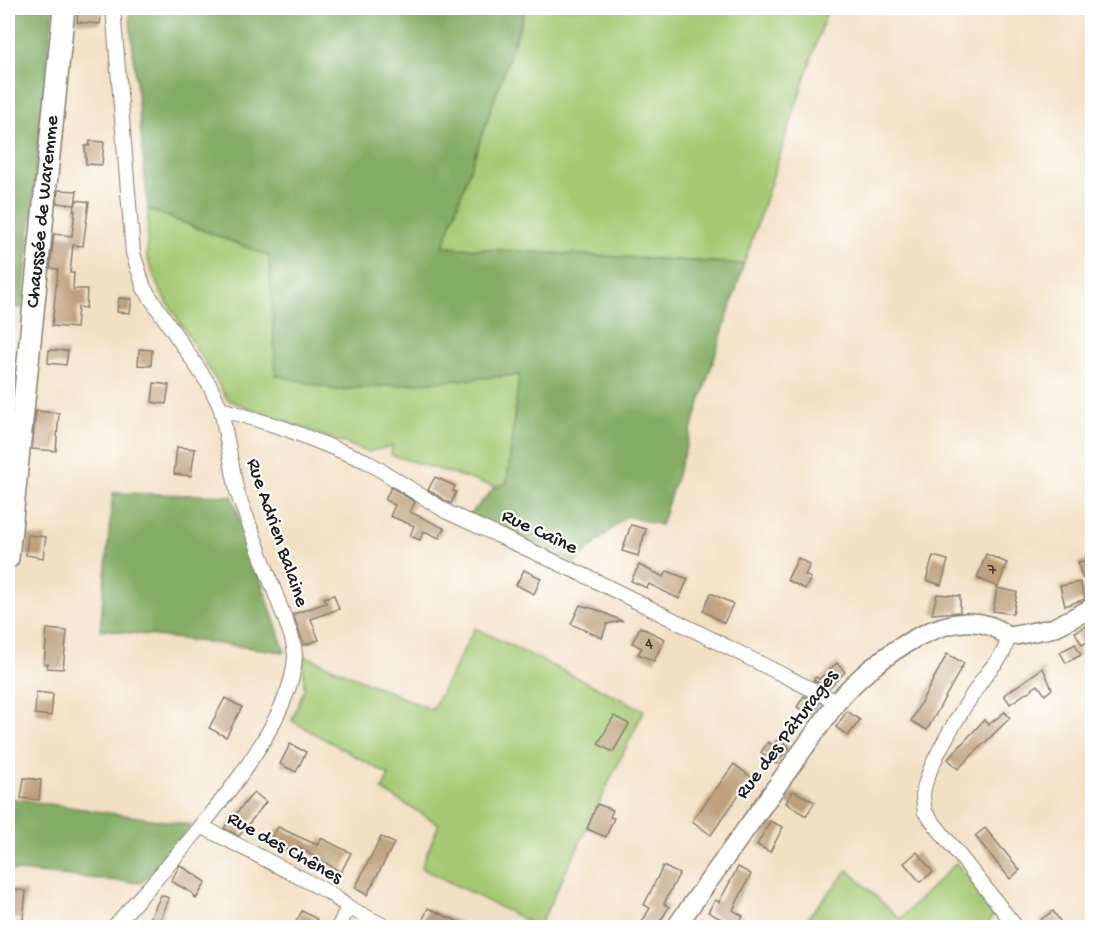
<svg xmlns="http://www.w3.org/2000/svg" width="1100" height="935" font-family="'Gochi Hand',sans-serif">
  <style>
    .green { fill: #a4c973; stroke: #607248; stroke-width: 1.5 }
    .forest { fill: #83ad65; stroke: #506440; stroke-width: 1.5 }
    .building { fill: #bea07b }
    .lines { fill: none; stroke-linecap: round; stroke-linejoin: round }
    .street-casing { stroke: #877e70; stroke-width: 16 }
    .secondary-casing { stroke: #877e70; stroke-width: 21 }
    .primary-casing { stroke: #877e70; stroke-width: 24 }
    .street { stroke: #fff; stroke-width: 14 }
    .secondary { stroke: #fff; stroke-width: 18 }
    .primary { stroke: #fff; stroke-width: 21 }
    .labels { text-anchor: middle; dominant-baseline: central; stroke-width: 4.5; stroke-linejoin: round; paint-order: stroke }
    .number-label { font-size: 16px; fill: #443d34 }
    .street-label { font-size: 20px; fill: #1c1c1c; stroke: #fff }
  </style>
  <rect width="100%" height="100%" fill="#fff"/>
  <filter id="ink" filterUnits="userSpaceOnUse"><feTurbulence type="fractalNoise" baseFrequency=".0167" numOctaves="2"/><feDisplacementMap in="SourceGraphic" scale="12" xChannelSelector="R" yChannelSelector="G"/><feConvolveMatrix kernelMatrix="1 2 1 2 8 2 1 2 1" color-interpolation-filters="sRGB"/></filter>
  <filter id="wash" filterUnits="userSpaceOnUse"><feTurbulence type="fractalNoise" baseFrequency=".008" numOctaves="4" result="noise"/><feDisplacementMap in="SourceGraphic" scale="24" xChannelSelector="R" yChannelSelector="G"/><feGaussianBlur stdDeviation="1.35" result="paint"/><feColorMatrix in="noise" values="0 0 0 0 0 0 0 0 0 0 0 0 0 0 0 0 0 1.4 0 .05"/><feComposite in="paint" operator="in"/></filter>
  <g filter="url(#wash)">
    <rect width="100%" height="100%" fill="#f2e0c3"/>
    <!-- green -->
    <g class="green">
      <polygon points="526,8 828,8 744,264 442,247"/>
      <polygon points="148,209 269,256 335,390 519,375 507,484 495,487 391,455 392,446 368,452 228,400 158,287 147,257"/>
      <polygon points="475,628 644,710 539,927 421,868 439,824 382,790 389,775 292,721 304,689 303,655 432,710"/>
      <polygon points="956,863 996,911 985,927 812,928 804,922 848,870 900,919"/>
    </g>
    <!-- forest -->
    <g class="forest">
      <polygon points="8,8 53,8 22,308 8,307"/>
      <polygon points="129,8 526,8 443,247 744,264 661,525 626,516 574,563 470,515 495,487 507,483 519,375 335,390 276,375 269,256 148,209"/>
      <polygon points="113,493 232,496 285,652 100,629"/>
      <polygon points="8,798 192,825 141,883 8,870"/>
    </g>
    <g id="blocks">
      <!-- building -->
      <g class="building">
        <polygon points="78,8 102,8 100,24 77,22"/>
        <polygon points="90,141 104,142 102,165 86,164 85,146 89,146"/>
        <polygon points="58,190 77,191 75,205 57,203"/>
        <polygon points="77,200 89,202 83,246 73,245 70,273 74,273 73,289 87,289 86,308 78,307 76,328 52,326 58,269 50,268 54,234 72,236 75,211 73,211"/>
        <polygon points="119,298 132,299 130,313 117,312"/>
        <polygon points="139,349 152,350 151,366 138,365"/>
        <polygon points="49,350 68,351 66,365 48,363"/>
        <polygon points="154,383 169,385 166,404 152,402"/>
        <polygon points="36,411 59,413 56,451 32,449"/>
        <polygon points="177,447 195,449 191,476 174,474"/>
        <polygon points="435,477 455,486 453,491 456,492 451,504 428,490"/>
        <polygon points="391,487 415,502 410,512 444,528 439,538 424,531 420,540 410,536 414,526 390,516 395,505 385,500"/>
        <polygon points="631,525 646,529 638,556 622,551"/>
        <polygon points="28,535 46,537 43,558 26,555"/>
        <polygon points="986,554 1007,563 998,587 977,578"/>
        <polygon points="933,556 948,560 941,585 926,580"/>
        <polygon points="798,558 810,565 805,575 811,578 805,589 787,580"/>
        <polygon points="1092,559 1092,576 1082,578 1078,562"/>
        <polygon points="639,565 664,577 667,571 688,579 679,599 649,584 647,588 631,581"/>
        <polygon points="524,570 541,578 534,594 516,585"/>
        <polygon points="1080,582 1085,599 1065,606 1060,586"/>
        <polygon points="997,588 1017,592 1013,614 993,611"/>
        <polygon points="711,593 733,604 724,623 703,611"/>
        <polygon points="937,594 960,596 960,612 932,614"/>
        <polygon points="334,595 339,609 311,619 319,640 304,645 293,614 326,603 324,598"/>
        <polygon points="580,605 598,610 622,621 607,624 602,638 571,624"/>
        <polygon points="1092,623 1092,639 1082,645 1075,632"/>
        <polygon points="640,627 665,639 654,661 638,654 642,648 632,643"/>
        <polygon points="47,629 67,631 63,669 47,668 48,664 44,664"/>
        <polygon points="1075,644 1081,655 1066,663 1060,652"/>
        <polygon points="947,654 964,663 927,730 911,721"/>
        <polygon points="837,663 845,672 829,688 813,680 816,677 819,679"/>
        <polygon points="1043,668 1052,689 1045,695 1038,685 1010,704 1004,695"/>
        <polygon points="36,692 53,694 51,716 35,714"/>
        <polygon points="804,696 819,703 811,716 797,707"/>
        <polygon points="225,698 242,707 226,737 209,728"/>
        <polygon points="847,711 860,720 848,736 836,727"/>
        <polygon points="1005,712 1010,718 958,769 948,759 984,720 988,725"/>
        <polygon points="614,716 629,724 613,752 598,744"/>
        <polygon points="778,738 789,747 776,764 761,752 768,742 773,745"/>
        <polygon points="290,744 306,752 296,772 280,764"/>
        <polygon points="734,764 751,777 711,835 692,821"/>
        <polygon points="24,778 41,780 39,800 21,798"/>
        <polygon points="793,791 815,802 806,816 786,803"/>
        <polygon points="254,792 266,802 239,836 224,828"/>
        <polygon points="597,804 613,810 610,817 614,818 606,837 587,829"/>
        <polygon points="770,821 783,827 770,852 757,845"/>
        <polygon points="278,827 317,845 321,838 351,853 341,872 298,847 294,854 270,840"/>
        <polygon points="985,828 1020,870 1010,879 975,836"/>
        <polygon points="381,837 394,843 367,895 355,888"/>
        <polygon points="917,852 933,872 920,882 904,863"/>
        <polygon points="180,865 206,882 196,899 192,893 171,881"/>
        <polygon points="663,866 679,874 664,904 669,907 657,927 639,927 650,908 644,905"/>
        <polygon points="738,867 751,874 733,910 743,916 736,927 708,912 715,900 719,902"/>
        <polygon points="8,888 26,891 23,920 8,918"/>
        <polygon points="161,895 169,898 158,927 146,927"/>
        <polygon points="428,908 470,927 429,927 421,924"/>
        <polygon points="302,911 317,919 312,927 293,927"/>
        <polygon points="1053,911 1064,927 1043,927 1039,921"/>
      </g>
    </g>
  </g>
  <g filter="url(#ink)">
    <use href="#blocks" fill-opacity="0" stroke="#877e70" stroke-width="1.5"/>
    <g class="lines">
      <defs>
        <g id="street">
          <path d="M113,8L133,253L144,288L210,386L221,409L237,492L291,635C293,642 295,650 295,657C291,738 166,866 113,928"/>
          <polyline points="221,409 284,428 366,461 447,512 588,577 837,702"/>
          <path d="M1008,637C1004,659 994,662 983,679C965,705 927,764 923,794C923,800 924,806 925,812L1017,928"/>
          <polyline points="201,826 328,892 348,907 388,928"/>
          <polyline points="338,928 348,907"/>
        </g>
        <path id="secondary" d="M675,928L837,702C870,662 959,592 1008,637L1053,628L1092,608"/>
        <g id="primary">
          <path id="s1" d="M8,558L64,8"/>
        </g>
      </defs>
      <!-- street casing -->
      <use href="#street" class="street-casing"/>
      <!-- secondary casing -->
      <use href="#secondary" class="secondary-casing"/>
      <!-- primary casing -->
      <use href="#primary" class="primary-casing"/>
      <!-- street -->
      <use href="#street" class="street"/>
      <!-- secondary -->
      <use href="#secondary" class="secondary"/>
      <!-- primary -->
      <use href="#primary" class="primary"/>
    </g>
  </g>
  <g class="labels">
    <!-- number labels -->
    <g class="number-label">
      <text x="992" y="571">7</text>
      <text x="649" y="645">4</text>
    </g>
    <!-- street labels -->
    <g class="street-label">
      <text stroke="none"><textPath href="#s1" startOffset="348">Chaussée de Waremme</textPath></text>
      <text transform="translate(276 533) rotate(71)">Rue Adrien Balaine</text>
      <text transform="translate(539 533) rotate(25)">Rue Caîne</text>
      <text transform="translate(788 735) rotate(-53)">Rue des Pâturages</text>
      <text transform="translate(284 849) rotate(29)">Rue des Chênes</text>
    </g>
  </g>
  <!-- margin -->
  <rect width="1100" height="935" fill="none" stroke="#fff" stroke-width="30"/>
</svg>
